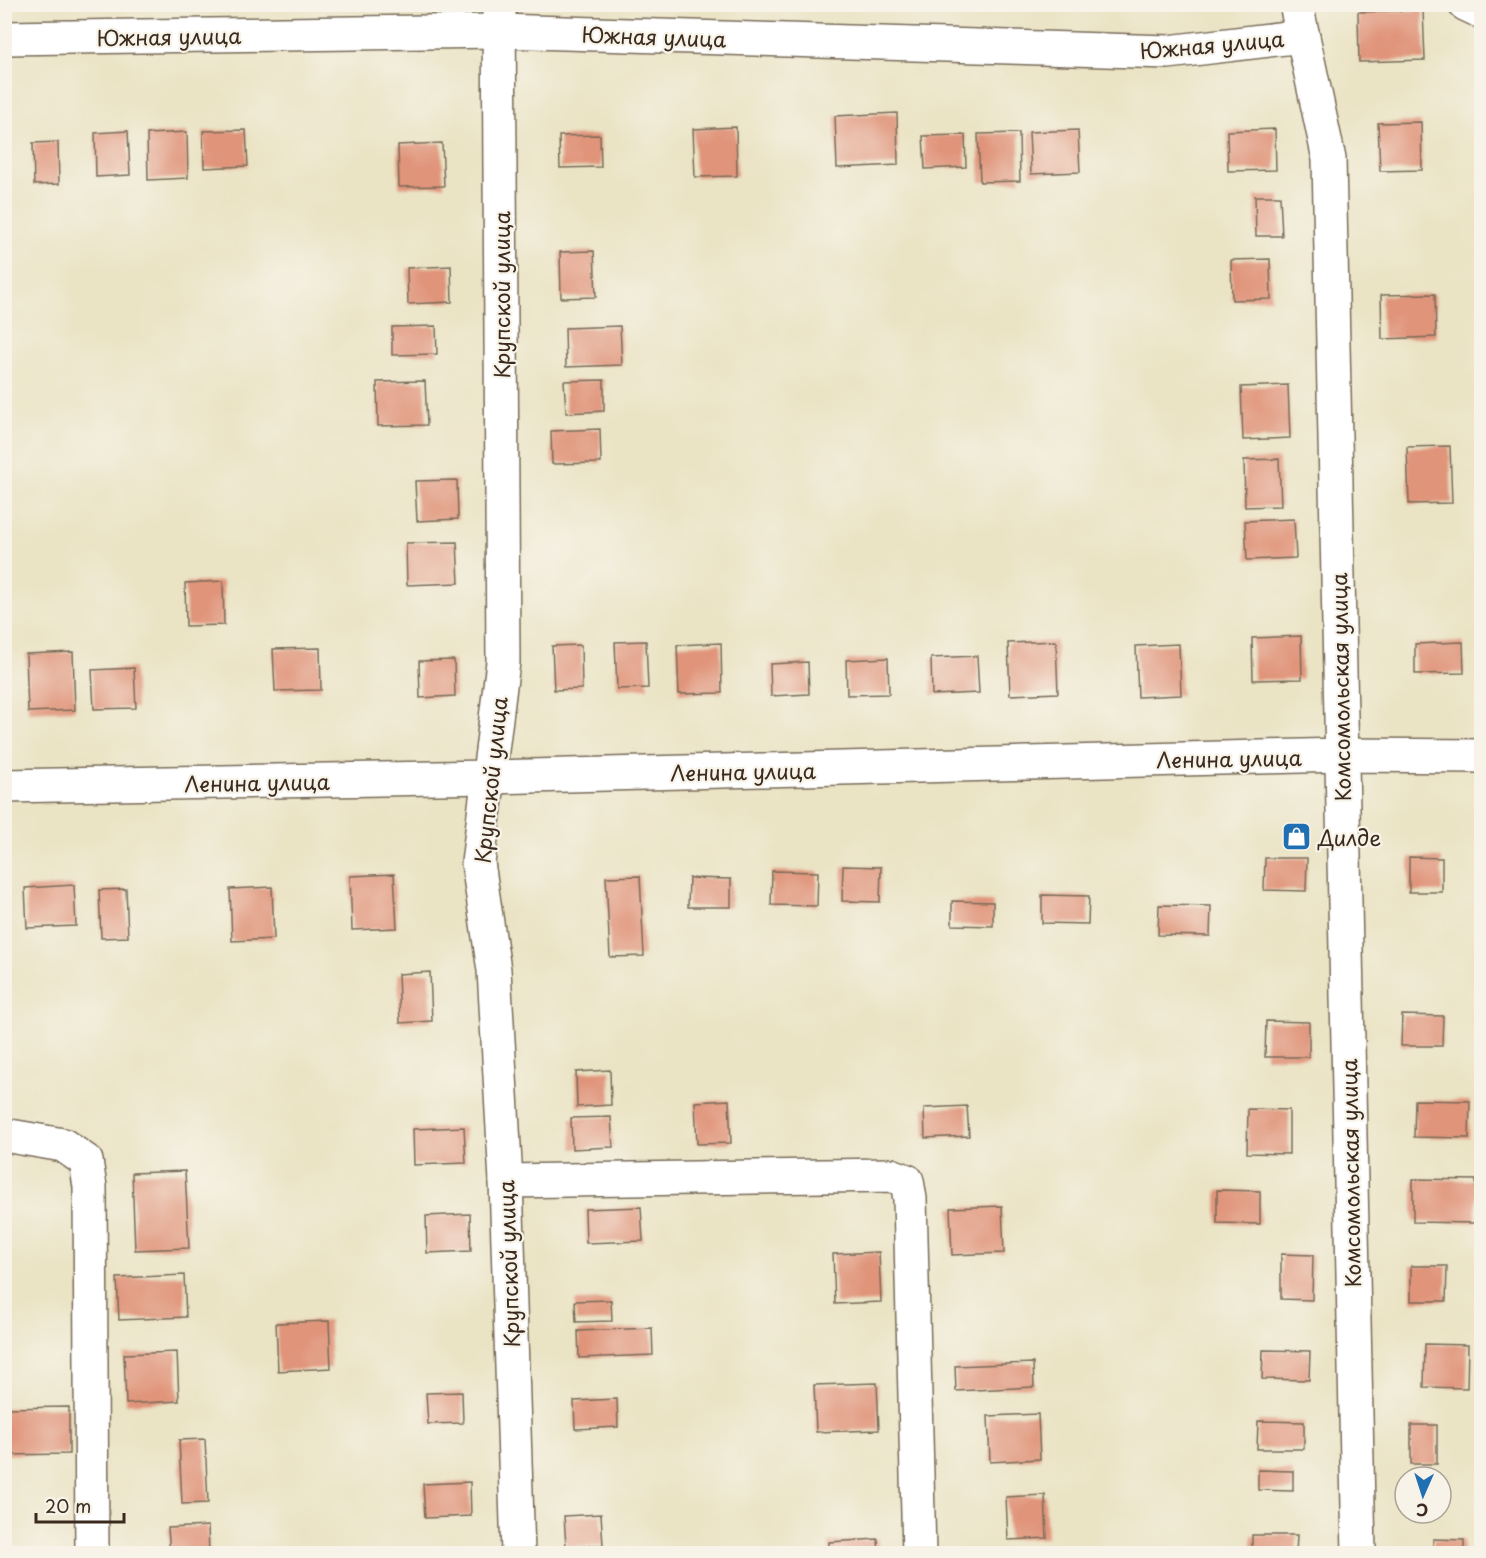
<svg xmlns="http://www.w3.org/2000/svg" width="1486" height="1558" font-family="'Playpen Sans',sans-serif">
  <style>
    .building { fill: #e0947a }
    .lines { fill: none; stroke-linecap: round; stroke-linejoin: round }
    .minor-casing { stroke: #786b58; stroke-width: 36 }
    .minor { stroke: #fff; stroke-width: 33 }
    .labels { text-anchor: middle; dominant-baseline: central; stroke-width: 4.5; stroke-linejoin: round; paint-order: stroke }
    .street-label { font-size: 21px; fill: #3b2a1e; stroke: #f7f3e8 }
    .poi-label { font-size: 21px; fill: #3b2a1e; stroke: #f7f3e8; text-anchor: start }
  </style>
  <rect width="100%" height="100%" fill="#f7f3e8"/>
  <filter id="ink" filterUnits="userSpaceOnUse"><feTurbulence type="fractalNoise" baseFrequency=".0167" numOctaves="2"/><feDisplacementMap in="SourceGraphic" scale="12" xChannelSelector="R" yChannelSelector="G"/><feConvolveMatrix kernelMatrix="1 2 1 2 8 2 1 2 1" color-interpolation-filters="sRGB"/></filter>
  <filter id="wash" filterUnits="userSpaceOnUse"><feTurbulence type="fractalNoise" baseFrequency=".008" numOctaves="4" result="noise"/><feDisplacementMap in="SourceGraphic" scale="24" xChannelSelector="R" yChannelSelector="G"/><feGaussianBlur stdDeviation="1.35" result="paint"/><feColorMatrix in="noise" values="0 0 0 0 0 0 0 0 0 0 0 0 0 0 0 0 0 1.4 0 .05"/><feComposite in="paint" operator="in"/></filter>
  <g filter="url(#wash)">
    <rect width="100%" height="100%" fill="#eae3c4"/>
    <g id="blocks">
      <!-- building -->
      <g class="building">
        <polygon points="1423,10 1425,60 1359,62 1358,12"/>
        <polygon points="897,113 898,165 837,168 835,116"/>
        <polygon points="1421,122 1422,170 1380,171 1378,123"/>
        <polygon points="736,127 737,176 695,177 693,129"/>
        <polygon points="1275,129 1276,170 1228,171 1227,131"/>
        <polygon points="246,130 248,166 204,168 203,131"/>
        <polygon points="1078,130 1080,172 1031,174 1029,132"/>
        <polygon points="128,131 130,175 96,177 95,133"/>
        <polygon points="187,132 188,178 148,180 147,134"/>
        <polygon points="1019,133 1020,181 980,182 978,134"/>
        <polygon points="600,135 601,167 560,168 559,136"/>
        <polygon points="965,135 966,167 925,169 923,136"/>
        <polygon points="58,142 59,184 34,185 33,143"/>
        <polygon points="442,143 444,186 399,187 398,145"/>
        <polygon points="1255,196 1280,196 1282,236 1256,236"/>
        <polygon points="594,251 596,297 561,298 560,252"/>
        <polygon points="1270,259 1271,299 1232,300 1231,260"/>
        <polygon points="451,266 452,302 408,304 407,268"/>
        <polygon points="1435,294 1436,337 1382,339 1381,295"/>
        <polygon points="436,326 437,354 392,355 392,327"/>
        <polygon points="620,326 622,365 566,367 565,328"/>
        <polygon points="604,380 604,411 566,413 564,381"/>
        <polygon points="425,381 427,425 378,426 377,382"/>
        <polygon points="1288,385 1290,438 1243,440 1241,387"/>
        <polygon points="600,429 601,463 552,464 551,431"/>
        <polygon points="1450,446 1452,503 1409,504 1407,447"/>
        <polygon points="1279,459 1281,506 1245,507 1244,460"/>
        <polygon points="457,480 458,519 417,521 415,481"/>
        <polygon points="1294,519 1296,558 1247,560 1245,521"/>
        <polygon points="457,542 459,583 407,585 406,543"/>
        <polygon points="223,581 224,625 186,626 185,583"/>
        <polygon points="1301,636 1302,679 1253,680 1252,638"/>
        <polygon points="646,641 648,688 617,689 615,642"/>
        <polygon points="1056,641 1058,693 1010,695 1008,643"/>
        <polygon points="1463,642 1464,673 1415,674 1415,644"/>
        <polygon points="721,643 722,693 679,694 677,645"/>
        <polygon points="1179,644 1181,695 1138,697 1136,646"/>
        <polygon points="581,645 582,689 554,690 552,646"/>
        <polygon points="320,648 321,690 275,691 273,649"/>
        <polygon points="73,652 75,710 28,712 26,654"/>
        <polygon points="977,656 979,693 932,695 931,658"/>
        <polygon points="888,658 889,694 847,695 846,660"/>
        <polygon points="454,660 455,696 420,698 419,661"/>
        <polygon points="808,662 809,694 771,696 770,664"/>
        <polygon points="134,668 136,708 94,709 92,670"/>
        <polygon points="1409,857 1442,858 1442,892 1409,892"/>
        <polygon points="1265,858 1307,858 1306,891 1264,890"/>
        <polygon points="843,866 881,867 880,902 842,901"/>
        <polygon points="772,871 818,872 817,906 771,905"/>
        <polygon points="394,874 397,928 352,930 350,876"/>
        <polygon points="640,876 644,956 610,957 606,877"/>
        <polygon points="689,878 731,879 731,907 688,907"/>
        <polygon points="74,885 76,926 27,928 25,888"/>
        <polygon points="272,887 274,939 232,941 230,889"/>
        <polygon points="126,889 128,937 101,938 99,890"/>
        <polygon points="1042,895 1089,896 1088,924 1042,923"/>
        <polygon points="952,901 993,902 993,926 952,925"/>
        <polygon points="1159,905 1211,906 1210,936 1158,935"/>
        <polygon points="430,972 432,1021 400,1023 398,974"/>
        <polygon points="1402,1015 1443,1016 1442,1046 1401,1046"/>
        <polygon points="1266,1021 1309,1022 1309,1057 1265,1057"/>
        <polygon points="610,1070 611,1105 577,1107 576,1072"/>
        <polygon points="729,1100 731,1143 697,1144 695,1102"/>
        <polygon points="1415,1100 1470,1101 1469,1138 1414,1137"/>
        <polygon points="967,1106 969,1136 925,1138 924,1108"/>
        <polygon points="1248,1109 1289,1110 1289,1154 1247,1153"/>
        <polygon points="611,1117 613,1147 572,1149 571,1118"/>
        <polygon points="464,1127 466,1163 414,1165 413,1129"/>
        <polygon points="185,1171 189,1248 135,1250 132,1173"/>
        <polygon points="1413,1179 1476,1180 1476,1223 1413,1222"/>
        <polygon points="1217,1190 1260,1191 1260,1224 1217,1223"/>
        <polygon points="1002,1206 1004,1253 952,1255 950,1208"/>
        <polygon points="641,1207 643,1241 586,1243 585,1209"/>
        <polygon points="470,1214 471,1251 427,1253 426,1216"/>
        <polygon points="879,1252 881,1302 835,1304 833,1254"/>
        <polygon points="1281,1254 1313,1255 1312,1300 1281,1299"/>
        <polygon points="1411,1266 1447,1266 1446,1301 1411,1301"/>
        <polygon points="184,1275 186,1317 119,1320 117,1278"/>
        <polygon points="611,1300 612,1321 576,1322 575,1301"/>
        <polygon points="329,1321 331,1368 278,1371 276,1323"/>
        <polygon points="652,1328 653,1355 579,1358 578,1331"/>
        <polygon points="1425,1344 1468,1345 1467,1388 1424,1387"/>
        <polygon points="1263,1350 1310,1351 1309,1380 1262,1379"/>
        <polygon points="177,1352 179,1401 126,1404 124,1354"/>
        <polygon points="1033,1363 1034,1387 956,1391 955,1366"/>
        <polygon points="877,1383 879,1430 816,1432 814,1385"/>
        <polygon points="462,1392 463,1423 428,1424 426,1393"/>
        <polygon points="617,1399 618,1427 575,1429 574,1401"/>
        <polygon points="69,1407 69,1454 4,1455 4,1408"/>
        <polygon points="1038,1414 1040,1459 990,1462 988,1416"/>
        <polygon points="1258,1421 1304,1422 1304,1449 1257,1449"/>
        <rect x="1411" y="1425" width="26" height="39"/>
        <polygon points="205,1439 208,1503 182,1504 179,1440"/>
        <polygon points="1258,1470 1293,1471 1293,1491 1258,1490"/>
        <polygon points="470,1482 471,1516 425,1518 423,1484"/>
        <polygon points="1045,1495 1047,1538 1008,1540 1006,1497"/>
        <polygon points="601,1514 603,1545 566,1547 564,1516"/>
        <polygon points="208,1526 209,1554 170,1554 168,1528"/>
        <polygon points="1252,1535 1297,1535 1296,1554 1252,1554"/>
        <polygon points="878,1539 879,1554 829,1554 829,1542"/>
        <polygon points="1433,1539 1464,1540 1464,1554 1433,1554"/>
      </g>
    </g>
  </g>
  <g filter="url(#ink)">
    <use href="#blocks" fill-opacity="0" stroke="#786b58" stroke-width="1.5"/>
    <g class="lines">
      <defs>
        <g id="minor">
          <polyline points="499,4 503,662 478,863 494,970 506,1181 518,1554"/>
          <polyline points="1296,4 1329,159 1359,1554"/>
          <polyline points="1465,4 1482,12"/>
          <polyline points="4,38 499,31 1168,52 1303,36"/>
          <polyline points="4,786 489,777 1341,755 1482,756"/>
          <polyline points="4,1135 63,1145 86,1161 90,1187 92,1554"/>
          <polyline points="506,1181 891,1175 907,1181 910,1199 919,1554"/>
        </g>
      </defs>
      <!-- minor casing -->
      <use href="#minor" class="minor-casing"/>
      <!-- minor -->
      <use href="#minor" class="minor"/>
    </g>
  </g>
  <!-- icons -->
  <defs>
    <symbol id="shop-square" viewBox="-11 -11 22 22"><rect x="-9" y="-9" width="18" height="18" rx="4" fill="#1f6fb2" stroke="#f7f3e8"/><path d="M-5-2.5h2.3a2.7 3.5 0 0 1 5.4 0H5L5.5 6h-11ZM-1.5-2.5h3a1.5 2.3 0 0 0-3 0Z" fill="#fff"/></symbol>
  </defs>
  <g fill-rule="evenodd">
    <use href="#shop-square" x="1280" y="820" width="33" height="33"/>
  </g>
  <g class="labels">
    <!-- street labels -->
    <g class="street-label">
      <text transform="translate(169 36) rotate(-1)">Южная улица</text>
      <text transform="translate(654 36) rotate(2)">Южная улица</text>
      <text transform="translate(1212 44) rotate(-5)">Южная улица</text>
      <text transform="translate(501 295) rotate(-90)">Крупской улица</text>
      <text transform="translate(1340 687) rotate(-91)">Комсомольская улица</text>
      <text transform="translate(1229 758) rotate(-1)">Ленина улица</text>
      <text transform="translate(743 771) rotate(-1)">Ленина улица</text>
      <text transform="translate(490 780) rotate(-84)">Крупской улица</text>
      <text transform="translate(257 782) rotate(-1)">Ленина улица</text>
      <text transform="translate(1350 1173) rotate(-91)">Комсомольская улица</text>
      <text transform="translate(508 1264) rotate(-92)">Крупской улица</text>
    </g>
    <!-- poi labels -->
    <g class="poi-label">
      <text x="1318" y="837">Дилде</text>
    </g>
  </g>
  <!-- margin -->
  <rect width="1486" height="1558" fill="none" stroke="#f7f3e8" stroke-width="24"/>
  <!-- north arrow -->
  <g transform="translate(1423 1495) rotate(183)"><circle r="28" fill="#f7f3e8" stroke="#aca397" stroke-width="1.5"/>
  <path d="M0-4.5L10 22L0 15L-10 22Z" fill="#1f6fb2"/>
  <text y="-9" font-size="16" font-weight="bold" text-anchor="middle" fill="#3b2a1e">С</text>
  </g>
  <!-- scale -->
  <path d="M36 1513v9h88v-9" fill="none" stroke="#3b2a1e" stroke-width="3"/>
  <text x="45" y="1513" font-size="18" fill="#3b2a1e" stroke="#f7f3e8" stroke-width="4.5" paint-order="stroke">20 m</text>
</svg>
